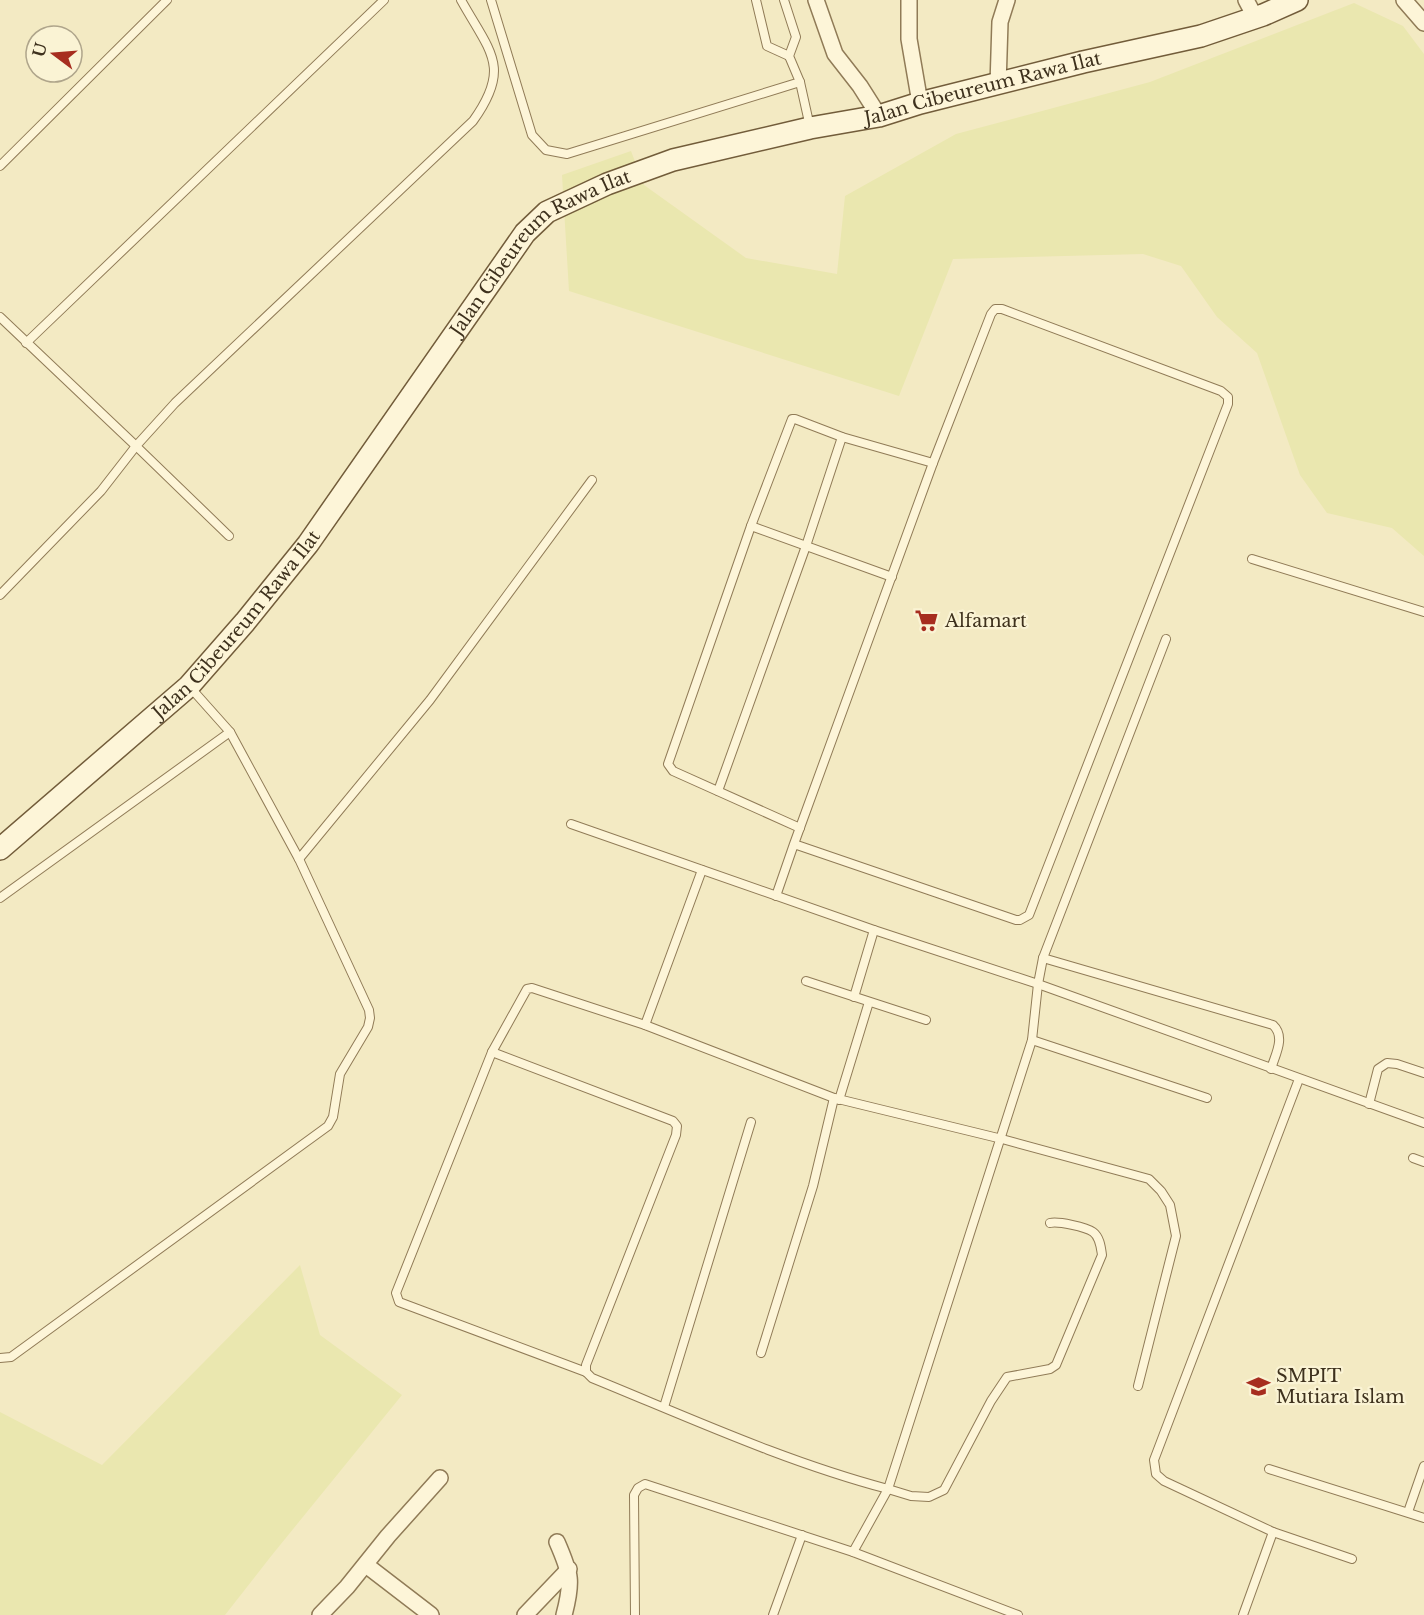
<svg xmlns="http://www.w3.org/2000/svg" width="1424" height="1615" font-family="'Libre Baskerville',serif">
  <style>
    .farmland { fill: #eae7af }
    .lines { fill: none; stroke-linecap: round; stroke-linejoin: round }
    .lane-casing { stroke: #907b57; stroke-width: 10 }
    .street-casing { stroke: #907b57; stroke-width: 18 }
    .secondary-casing { stroke: #725c3a; stroke-width: 24 }
    .lane { stroke: #fdf5d8; stroke-width: 8 }
    .street { stroke: #fdf5d8; stroke-width: 15 }
    .secondary { stroke: #fdf5d8; stroke-width: 21 }
    .labels { text-anchor: middle; dominant-baseline: central; stroke-width: 4.5; stroke-linejoin: round; paint-order: stroke }
    .street-label { font-size: 18px; fill: #3e311d; stroke: #faf3d4 }
    .poi-label { font-size: 18px; fill: #3e311d; stroke: #faf3d4; text-anchor: start }
  </style>
  <rect width="100%" height="100%" fill="#f3eac3"/>
  <!-- farmland -->
  <g class="farmland">
    <polygon points="1354,3 1403,26 1424,54 1424,556 1392,528 1327,513 1300,475 1257,353 1217,317 1181,266 1143,254 953,259 899,396 569,291 562,175 631,151 644,185 746,258 837,274 845,196 956,134 1150,82"/>
    <polygon points="300,1265 320,1335 402,1395 272,1555 225,1615 0,1615 0,1412 102,1465"/>
  </g>
  <g class="lines">
    <defs>
      <g id="lane">
        <polyline points="491,0 532,135 546,150 567,154 800,82 789,56 796,37 784,0"/>
        <polyline points="756,0 767,46 789,56"/>
        <polyline points="800,82 810,127"/>
        <polyline points="0,166 167,0"/>
        <polyline points="0,317 136,446 101,491 0,595"/>
        <polyline points="26,343 384,0"/>
        <polyline points="751,526 892,577"/>
        <path d="M229,536L136,446L175,403L473,121C512,67 490,52 461,0"/>
        <polyline points="1252,559 1424,612"/>
        <polyline points="718,791 806,546 842,437"/>
        <polyline points="571,824 874,930 1038,984 1424,1123"/>
        <polyline points="800,828 673,771 668,764 751,526 792,419 795,419 842,437 933,463"/>
        <polyline points="299,859 430,700 592,480"/>
        <polyline points="776,896 794,844 933,463 991,314 995,309 1002,309 1221,391 1228,397 1228,404 1029,915 1020,920 1016,920 794,844"/>
        <polyline points="0,898 230,732"/>
        <path d="M1043,958L1273,1025C1286,1037 1275,1055 1271,1069"/>
        <polyline points="806,981 926,1020"/>
        <polyline points="854,997 874,930"/>
        <polyline points="645,1025 702,870"/>
        <polyline points="1032,1040 1207,1098"/>
        <path d="M492,1052L673,1121L677,1126L676,1135L586,1365V1372L592,1378C690,1418 786,1462 888,1489L1032,1040L1038,984L1043,958L1166,639"/>
        <polyline points="839,1100 869,1002"/>
        <polyline points="1369,1104 1378,1069 1387,1063 1397,1064 1424,1073"/>
        <polyline points="1413,1158 1424,1162"/>
        <polyline points="761,1353 813,1186 834,1098"/>
        <polyline points="0,1358 11,1357 328,1126 333,1117 340,1074 368,1027 370,1018 369,1010 299,859 230,732 189,686"/>
        <polyline points="586,1372 399,1302 396,1293 492,1052 527,989 532,988 645,1025 834,1098 1002,1139 1149,1179 1161,1191 1170,1205 1176,1236 1138,1386"/>
        <polyline points="664,1407 751,1122"/>
        <polyline points="1269,1469 1424,1518"/>
        <polyline points="1408,1512 1424,1466"/>
        <polyline points="1273,1532 1352,1559"/>
        <path d="M853,1552L888,1489L911,1496L929,1497L944,1490L991,1401L1007,1377L1050,1369L1056,1365L1102,1255C1101,1248 1100,1237 1093,1232C1086,1227 1058,1221 1050,1223"/>
        <polyline points="635,1615 634,1495 638,1488 645,1484 853,1552 1018,1615"/>
        <polyline points="773,1615 802,1535"/>
        <polyline points="1243,1615 1273,1532 1164,1481 1156,1474 1154,1460 1299,1079"/>
      </g>
      <g id="street">
        <polyline points="816,0 835,54 860,86 879,116"/>
        <polyline points="909,0 909,39 920,103"/>
        <polyline points="1246,0 1255,17"/>
        <polyline points="1404,0 1424,23"/>
        <polyline points="998,85 1000,22 1007,0"/>
        <path d="M557,1542C571,1574 573,1581 564,1615"/>
        <polyline points="366,1565 431,1615"/>
        <polyline points="320,1615 347,1587 388,1536 440,1478"/>
        <polyline points="525,1615 569,1569"/>
      </g>
      <g id="secondary">
        <path id="s1" d="M0,849L189,686L245,622L308,544L525,233L547,212L607,184L673,160L810,128L879,116L920,103L1083,62L1201,36L1263,15L1297,0"/>
      </g>
    </defs>
    <!-- lane casing -->
    <use href="#lane" class="lane-casing"/>
    <!-- street casing -->
    <use href="#street" class="street-casing"/>
    <!-- secondary casing -->
    <use href="#secondary" class="secondary-casing"/>
    <!-- lane -->
    <use href="#lane" class="lane"/>
    <!-- street -->
    <use href="#street" class="street"/>
    <!-- secondary -->
    <use href="#secondary" class="secondary"/>
  </g>
  <!-- icons -->
  <defs>
    <symbol id="supermarket-bare" viewBox="-9 -9 18 18"><path d="M-6-5.5h2.5l.6 2H6L4.5 2H-2.5L-4.4-4H-6ZM-1.5 3.2a1.3 1.3 0 1 0 .1 0ZM3 3.2a1.3 1.3 0 1 0 .1 0Z" fill="#a72d1f" stroke="#faf3d4" stroke-width="2.5" paint-order="stroke"/></symbol>
    <symbol id="school-bare" viewBox="-9 -9 18 18"><path d="M0-5L7-2L0 1L-7-2ZM-4 1L0 2.5L4 1V4Q0 6-4 4Z" fill="#a72d1f" stroke="#faf3d4" stroke-width="2.5" paint-order="stroke"/></symbol>
  </defs>
  <g fill-rule="evenodd">
    <use href="#supermarket-bare" x="910" y="604" width="33" height="33"/>
    <use href="#school-bare" x="1242" y="1370" width="33" height="33"/>
  </g>
  <g class="labels">
    <!-- street labels -->
    <g class="street-label">
      <text stroke="none"><textPath href="#s1" startOffset="1299">Jalan Cibeureum Rawa Ilat</textPath></text>
      <text stroke="none"><textPath href="#s1" startOffset="813">Jalan Cibeureum Rawa Ilat</textPath></text>
      <text stroke="none"><textPath href="#s1" startOffset="327">Jalan Cibeureum Rawa Ilat</textPath></text>
    </g>
    <!-- poi labels -->
    <g class="poi-label">
      <text x="945" y="621">Alfamart</text>
      <text x="1276" y="1376">SMPIT<tspan x="1276" dy="21">Mutiara Islam</tspan></text>
    </g>
  </g>
  <!-- north arrow -->
  <g transform="translate(54 54) rotate(286)"><circle r="28" fill="#faf3d4" stroke="#afa58b" stroke-width="1.5"/>
  <path d="M0-4.5L10 22L0 15L-10 22Z" fill="#a72d1f"/>
  <text y="-9" font-size="16" font-weight="bold" text-anchor="middle" fill="#3e311d">U</text>
  </g>
</svg>
